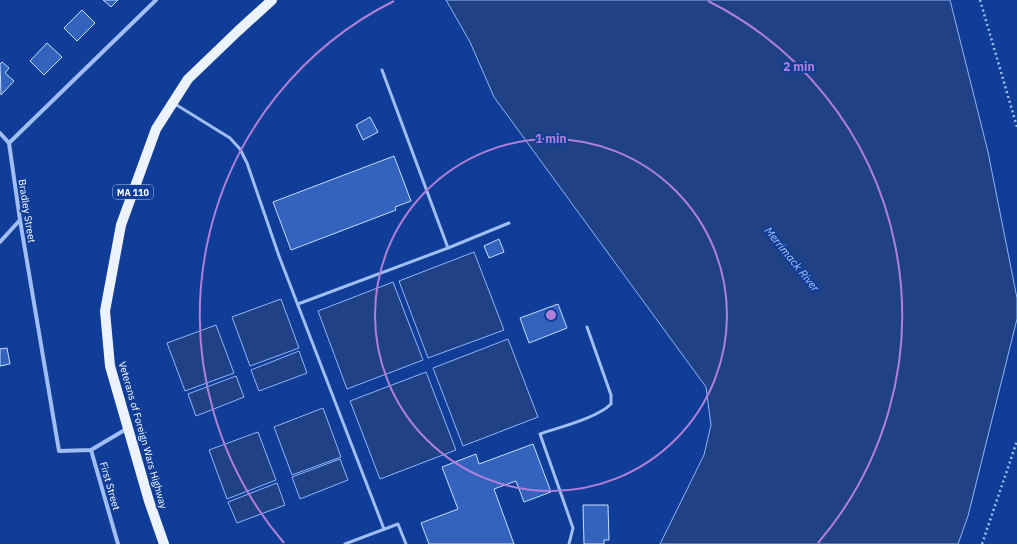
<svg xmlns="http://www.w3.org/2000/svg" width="1017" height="544" font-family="'IBM Plex Sans',sans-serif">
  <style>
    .water { fill: #204185; stroke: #91b6f8 }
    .building { fill: #3463bd; stroke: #c8dbfe }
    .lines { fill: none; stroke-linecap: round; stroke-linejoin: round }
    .path { stroke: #a0bdf4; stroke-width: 2.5; stroke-dasharray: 2 3; stroke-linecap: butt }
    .service { stroke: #a0bdf4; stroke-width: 3 }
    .minor { stroke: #a0bdf4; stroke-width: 4 }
    .primary { stroke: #edf2ff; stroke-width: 10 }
    .ring { fill: none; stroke: #b080d9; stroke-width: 2 }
    .labels { text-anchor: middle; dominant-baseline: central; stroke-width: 4; stroke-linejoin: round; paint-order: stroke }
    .shield { fill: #103d97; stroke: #b7c5e0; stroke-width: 1 }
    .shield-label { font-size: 9px; font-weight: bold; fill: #fff }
    .street-label { font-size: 10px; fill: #fff; stroke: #103d97 }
    .water-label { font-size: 11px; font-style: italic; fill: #acc8fb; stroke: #103d97 }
    .centre { fill: #b080d9; stroke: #103d97; stroke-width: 2 }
    .ring-label { font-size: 12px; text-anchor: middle; font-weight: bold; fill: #b080d9; stroke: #103d97; stroke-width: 4; stroke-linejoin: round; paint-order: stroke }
  </style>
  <rect width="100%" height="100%" fill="#103d97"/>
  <!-- water -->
  <g class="water">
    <polygon points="446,0 950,0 988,152 1017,298 1017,319 968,516 958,544 660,544 704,455 711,425 706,387 494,97 470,42"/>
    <polygon points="474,252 504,330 428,358 399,281"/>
    <polygon points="393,282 423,360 347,389 318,311"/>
    <polygon points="281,299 299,348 250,366 232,317"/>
    <polygon points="216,325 234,373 185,391 167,343"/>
    <polygon points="508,339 538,417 463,446 433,368"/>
    <polygon points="299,351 307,373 259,391 251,370"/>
    <polygon points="426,372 456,450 380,479 350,401"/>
    <polygon points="236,376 244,397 196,416 188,394"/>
    <polygon points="323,408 341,457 292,475 274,427"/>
    <polygon points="258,432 276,480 227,499 209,450"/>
    <polygon points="340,459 348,480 300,499 292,477"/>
    <polygon points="277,483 285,505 237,523 228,502"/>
  </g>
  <!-- building -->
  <g class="building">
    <polygon points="103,0 118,0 111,7"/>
    <polygon points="82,10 95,23 77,41 64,28"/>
    <polygon points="47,43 62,57 44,75 30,61"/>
    <polygon points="2,62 9,68 5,73 14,81 1,95 0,64"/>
    <polygon points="370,117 378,132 363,140 356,125"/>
    <polygon points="394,156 411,201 395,207 396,210 291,250 273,202"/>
    <polygon points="499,239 504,252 489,258 484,246"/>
    <polygon points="558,304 567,328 529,343 520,318"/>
    <polygon points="7,348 10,364 0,366 0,349"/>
    <polygon points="533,444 551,492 524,502 516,481 494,489 514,544 429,544 421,523 458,509 442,467 476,454 479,464"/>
    <polygon points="583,505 608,505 609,540 604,540 604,544 584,544"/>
  </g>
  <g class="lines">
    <!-- path -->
    <g class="path">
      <polyline points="980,0 1017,127"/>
      <polyline points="982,544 1017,441"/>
    </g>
    <!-- service -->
    <g class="service">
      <polyline points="382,70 448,248"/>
      <polyline points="175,104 230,138 240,149 247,163 279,256 384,529"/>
      <polyline points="298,304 448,248 509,223"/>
      <polyline points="345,544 398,524 406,544"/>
      <path d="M569,544L573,528L540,434C560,427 597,418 611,404V395L587,327"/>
    </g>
    <!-- minor -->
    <g class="minor">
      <polyline points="0,133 9,143"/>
      <polyline points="0,242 20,220"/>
      <polyline points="128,428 91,450 59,451 20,220 9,143 156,0"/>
      <polyline points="91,450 118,544"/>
    </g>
    <!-- primary -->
    <polyline class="primary" points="164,544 149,501 110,366 105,311 121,225 156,129 188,79 238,31 272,0"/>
  </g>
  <!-- distance rings -->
  <g class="ring">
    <circle cx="551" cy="315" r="176"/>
    <path d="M284 543A351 351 0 0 1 394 1M708 1A351 351 0 0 1 818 543"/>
  </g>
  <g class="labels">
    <!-- shield labels -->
    <rect class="shield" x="113" y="185" width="40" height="14" rx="3"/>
    <g class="shield-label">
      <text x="133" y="192">MA 110</text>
    </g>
    <!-- street labels -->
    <g class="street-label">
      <text transform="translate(27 211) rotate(81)">Bradley Street</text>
      <text transform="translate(143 435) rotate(74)">Veterans of Foreign Wars Highway</text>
      <text transform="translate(110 486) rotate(74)">First Street</text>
    </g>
    <!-- water labels -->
    <g class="water-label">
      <text transform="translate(792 259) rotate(51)">Merrimack River</text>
    </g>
  </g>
  <circle cx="551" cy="315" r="6" class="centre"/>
  <g class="ring-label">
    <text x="799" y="71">2 min</text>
    <text x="551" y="143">1 min</text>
  </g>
</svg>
